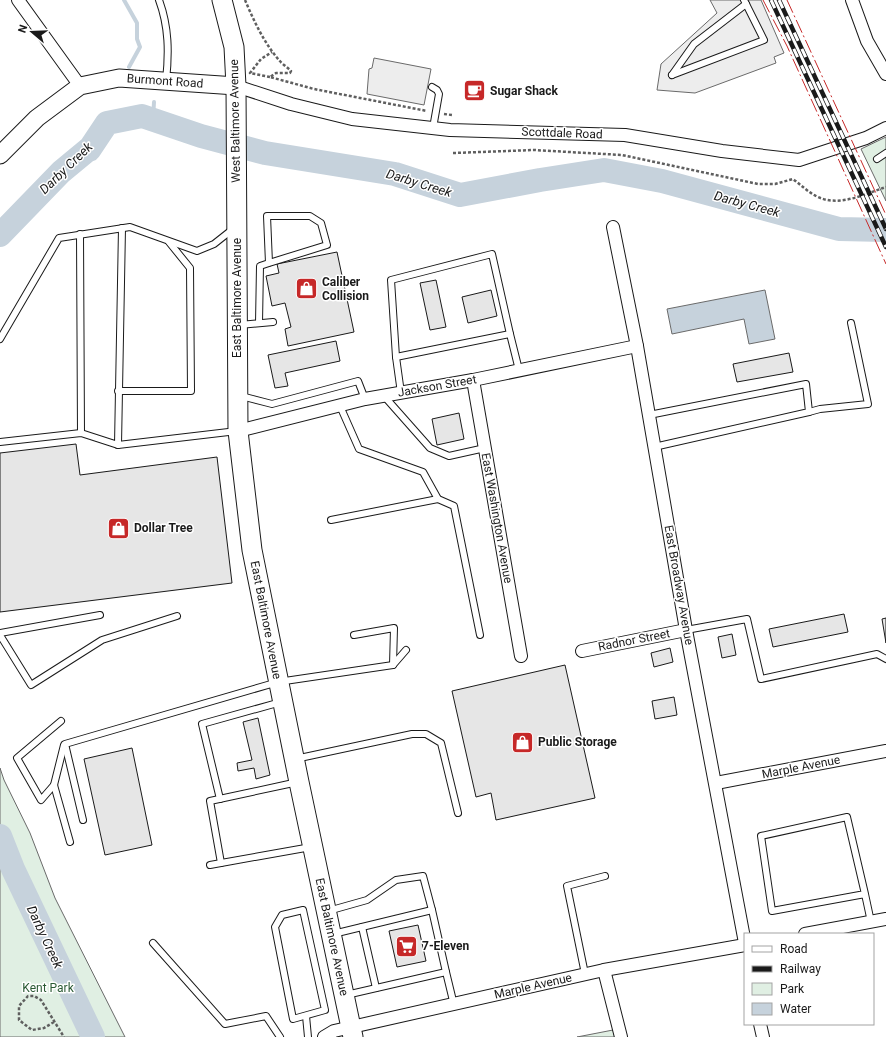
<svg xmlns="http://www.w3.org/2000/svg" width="886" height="1037" font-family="Roboto,sans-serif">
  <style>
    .green { fill: #e0efe3; stroke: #6a6a6a }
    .parking { fill: #ededed; stroke: #6a6a6a }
    .water { fill: #c6d2dc; stroke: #6a6a6a }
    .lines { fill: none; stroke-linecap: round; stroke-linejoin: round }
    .stream { stroke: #c6d2dc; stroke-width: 4 }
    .river { stroke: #c6d2dc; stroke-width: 24 }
    .building { fill: #e6e6e6; stroke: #1a1a1a }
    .lane-casing { stroke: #1a1a1a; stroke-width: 8 }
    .street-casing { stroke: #1a1a1a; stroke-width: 14 }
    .secondary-casing { stroke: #1a1a1a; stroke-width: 19 }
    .primary-casing { stroke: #1a1a1a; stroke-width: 21 }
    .path { stroke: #5f5f5f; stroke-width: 2.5; stroke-dasharray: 3 2; stroke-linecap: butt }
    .lane { stroke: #fff; stroke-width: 6 }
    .street { stroke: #fff; stroke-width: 12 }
    .secondary { stroke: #fff; stroke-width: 17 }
    .primary { stroke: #fff; stroke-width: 19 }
    .rail-casing { stroke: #1a1a1a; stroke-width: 4.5 }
    .rail { stroke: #fff; stroke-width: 3; stroke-dasharray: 9; stroke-linecap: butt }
    .power { stroke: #c62828; stroke-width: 1; stroke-dasharray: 14 3 2 3; stroke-linecap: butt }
    .labels { text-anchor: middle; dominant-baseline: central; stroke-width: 3; stroke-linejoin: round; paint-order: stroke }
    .street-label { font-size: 12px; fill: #1a1a1a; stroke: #fff }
    .poi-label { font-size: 12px; font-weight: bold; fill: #1a1a1a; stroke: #fff; text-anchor: start }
    .park-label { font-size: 12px; fill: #2b5a34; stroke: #fff }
    .water-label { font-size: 13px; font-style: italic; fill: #1a1a1a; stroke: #fff }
  </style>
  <rect width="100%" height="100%" fill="#fff"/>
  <!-- green -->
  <g class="green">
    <polygon points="886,137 886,201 861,149"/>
    <polygon points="0,768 4,780 30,833 55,898 125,1037 0,1037"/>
    <polygon points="613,1030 615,1037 577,1037"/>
  </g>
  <!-- parking -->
  <g class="parking">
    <polygon points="710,0 761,0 784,53 774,57 776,63 695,93 657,90 661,64 717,13"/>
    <polygon points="374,58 431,69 424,105 367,94 369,69 372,68"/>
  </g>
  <!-- water -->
  <polygon class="water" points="765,290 775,339 749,344 744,319 672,334 667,309"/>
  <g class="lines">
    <!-- stream -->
    <g class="stream">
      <polyline points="124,0 137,23 137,39 140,47 129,67"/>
      <polyline points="153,120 154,102"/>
    </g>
    <!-- river -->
    <g class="river">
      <polyline points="0,235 61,172 90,148 89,150 107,123 142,116 201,136 265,153 395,174 460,195 540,180 604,170 662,181 839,229 886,230"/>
      <polyline points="0,836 13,869 93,1037"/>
    </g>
  </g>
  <!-- building -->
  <g class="building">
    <polygon points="337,252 354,332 288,346 285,329 291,327 285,303 272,306 266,276 279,273 277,264"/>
    <polygon points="436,280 446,327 430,330 420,283"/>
    <polygon points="491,290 497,316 468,323 462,297"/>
    <polygon points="336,341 340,361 285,373 288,386 275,388 268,355"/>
    <polygon points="789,353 793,372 737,382 733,364"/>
    <polygon points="459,413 464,439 437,445 432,419"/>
    <polygon points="76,444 80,475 217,457 232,583 0,612 0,453"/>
    <polygon points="844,614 848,632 773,647 769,629"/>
    <polygon points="886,618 886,643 882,619"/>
    <polygon points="732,634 736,655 722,658 718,637"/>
    <polygon points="670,648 673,662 654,667 651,653"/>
    <polygon points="565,665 595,798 496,820 491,793 476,797 452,691"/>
    <polygon points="674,697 677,715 655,719 652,701"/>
    <polygon points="258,718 270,775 256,779 254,768 238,771 237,763 252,760 243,722"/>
    <polygon points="132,748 152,845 105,855 84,759"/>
    <polygon points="418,925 426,961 397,967 389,931"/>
  </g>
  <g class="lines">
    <defs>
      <g id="lane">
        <path d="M159,0C169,27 169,53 166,81"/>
        <polyline points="672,75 764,40 744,0"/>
        <polyline points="672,75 694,44 746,4"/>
        <polyline points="432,87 437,90 439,94 433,128"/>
        <polyline points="877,159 886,153"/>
        <polyline points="80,234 81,433"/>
        <polyline points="259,323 260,266 269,263 327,245 321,223 310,216 267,216 269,263"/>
        <polyline points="239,325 273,322"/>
        <polyline points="0,339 59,238 130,227 197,251 214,244 233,229"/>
        <polyline points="396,357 391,280 492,254 510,334"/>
        <polyline points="118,391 191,391 190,268 169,242"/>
        <polyline points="401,393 396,357 510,334 519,370"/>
        <polyline points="241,396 272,404 358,381 365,399"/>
        <polyline points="384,396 430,448 449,456 485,448"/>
        <polyline points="340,406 359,449 423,472 438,499 454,506 480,635"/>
        <polyline points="809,412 820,409 868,404 851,323"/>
        <polyline points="649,415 806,384 809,412 654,447"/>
        <polyline points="0,442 81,433 118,445 122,228"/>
        <polyline points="118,445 237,431"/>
        <polyline points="331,520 438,499"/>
        <polyline points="686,630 747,619 761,679 877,654 886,659"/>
        <polyline points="0,633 100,615"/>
        <polyline points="0,635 31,685 102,640 177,616"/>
        <polyline points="354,635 394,628 393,665"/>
        <polyline points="64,745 54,785 70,842"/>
        <polyline points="295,759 412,734 426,734 441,743 458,813"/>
        <polyline points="54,785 41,800 17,758 61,721"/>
        <polyline points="220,799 202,724 281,702"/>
        <polyline points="83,820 65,744 278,682 393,665 406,650"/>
        <polyline points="221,863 210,801 298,782"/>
        <polyline points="210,865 311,847"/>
        <polyline points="865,894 847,817 761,836 772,911 865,894 871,922"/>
        <polygon points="303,910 325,1010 293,1019 275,927 282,915"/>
        <polyline points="328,911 367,900 396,880 423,876 432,910"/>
        <polyline points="362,927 376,988"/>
        <polyline points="333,934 432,910 446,972 346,995"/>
        <polyline points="153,943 225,1024 266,1016 280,1037"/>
        <polyline points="446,972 454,1005"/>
        <polyline points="585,974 567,886 605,876"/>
        <polyline points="306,1016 308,1037"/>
      </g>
      <g id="street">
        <polyline points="18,0 80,86"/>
        <polyline points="852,0 867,41 886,74"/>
        <polyline points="236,86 291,104 352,119 450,130 625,135 722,151 799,160 866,138 886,128"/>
        <polyline points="613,227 637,346 686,630 745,943"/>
        <polyline points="473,380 521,656"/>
        <polyline points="238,431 365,399 473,380 637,346"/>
        <polyline points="582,651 686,630"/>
        <polyline points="716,783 886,751"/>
        <polyline points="805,934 886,919"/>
        <polyline points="604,970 621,1037"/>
        <polyline points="760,1024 763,1037"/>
        <polyline points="324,1037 334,1031 604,970 745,945"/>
      </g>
      <polyline id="secondary" points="0,155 37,118 80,86 119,78 236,86"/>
      <polyline id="primary" points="222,0 234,47 236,86 238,431 252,550 299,782 353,1037"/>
    </defs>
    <!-- lane casing -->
    <use href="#lane" class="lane-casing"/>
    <!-- street casing -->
    <use href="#street" class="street-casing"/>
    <!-- secondary casing -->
    <use href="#secondary" class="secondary-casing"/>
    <!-- primary casing -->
    <use href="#primary" class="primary-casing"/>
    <!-- path -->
    <g class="path">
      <path d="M245,0C254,21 264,43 279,60C282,64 287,67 291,71L290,73H276L270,77L314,89L427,111"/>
      <polyline points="270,77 250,73 261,59 272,52"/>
      <polyline points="444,114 452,115"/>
      <path d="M453,153L534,150L622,155L758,184H775L793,179C801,185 808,192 816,196C838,208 865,194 886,187"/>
      <polyline points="54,1022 44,1028 32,1030 19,1020 19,1006 28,996 34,996 41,1000 64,1037"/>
    </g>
    <!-- lane -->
    <use href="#lane" class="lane"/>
    <!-- street -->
    <use href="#street" class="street"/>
    <!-- secondary -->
    <use href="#secondary" class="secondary"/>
    <!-- primary -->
    <use href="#primary" class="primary"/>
    <defs>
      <g id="rail">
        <polyline points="771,0 886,247"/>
        <polyline points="779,0 886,229"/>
      </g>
    </defs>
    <!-- rail casing -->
    <use href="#rail" class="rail-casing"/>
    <!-- rail -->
    <use href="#rail" class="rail"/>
    <!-- power -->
    <g class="power">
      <polyline points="763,0 787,46 886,264"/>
      <polyline points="787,0 886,215"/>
    </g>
  </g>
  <!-- icons -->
  <defs>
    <symbol id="cafe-square" viewBox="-11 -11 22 22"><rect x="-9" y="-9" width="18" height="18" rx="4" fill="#c62828" stroke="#fff"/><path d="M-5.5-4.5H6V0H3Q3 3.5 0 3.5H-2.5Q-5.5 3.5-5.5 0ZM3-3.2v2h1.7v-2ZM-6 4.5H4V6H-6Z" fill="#fff"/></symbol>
    <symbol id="shop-square" viewBox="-11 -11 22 22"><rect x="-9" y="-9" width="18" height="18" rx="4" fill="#c62828" stroke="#fff"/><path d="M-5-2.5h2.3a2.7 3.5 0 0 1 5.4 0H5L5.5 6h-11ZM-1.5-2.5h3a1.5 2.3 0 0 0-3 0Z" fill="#fff"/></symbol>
    <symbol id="supermarket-square" viewBox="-11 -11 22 22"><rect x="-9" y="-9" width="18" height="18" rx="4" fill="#c62828" stroke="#fff"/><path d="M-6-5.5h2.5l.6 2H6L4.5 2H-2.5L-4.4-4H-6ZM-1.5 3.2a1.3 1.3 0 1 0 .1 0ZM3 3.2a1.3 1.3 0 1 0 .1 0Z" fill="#fff"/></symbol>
  </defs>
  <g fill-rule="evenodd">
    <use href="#cafe-square" x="462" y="78" width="25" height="25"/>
    <use href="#shop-square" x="294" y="276" width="25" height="25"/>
    <use href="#shop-square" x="106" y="516" width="25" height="25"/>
    <use href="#shop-square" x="510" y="730" width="25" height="25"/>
    <use href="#supermarket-square" x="394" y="934" width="25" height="25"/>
  </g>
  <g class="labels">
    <!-- street labels -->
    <g class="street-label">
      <text transform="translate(165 81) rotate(4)">Burmont Road</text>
      <text transform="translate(235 121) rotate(-91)">West Baltimore Avenue</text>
      <text transform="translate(562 133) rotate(2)">Scottdale Road</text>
      <text transform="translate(237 298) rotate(-90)">East Baltimore Avenue</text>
      <text transform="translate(437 386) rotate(-10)">Jackson Street</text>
      <text transform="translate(497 518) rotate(80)">East Washington Avenue</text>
      <text transform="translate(679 585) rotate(80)">East Broadway Avenue</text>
      <text transform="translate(266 620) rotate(79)">East Baltimore Avenue</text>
      <text transform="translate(634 640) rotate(-11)">Radnor Street</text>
      <text transform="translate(801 767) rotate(-11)">Marple Avenue</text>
      <text transform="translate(332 937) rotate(78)">East Baltimore Avenue</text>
      <text transform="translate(533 986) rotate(-13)">Marple Avenue</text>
    </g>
    <!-- poi labels -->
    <g class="poi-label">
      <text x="490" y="91">Sugar Shack</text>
      <text x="322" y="282">Caliber<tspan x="322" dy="14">Collision</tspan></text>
      <text x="134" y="528">Dollar Tree</text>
      <text x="538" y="742">Public Storage</text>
      <text x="422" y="946">7-Eleven</text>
    </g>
    <!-- park labels -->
    <g class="park-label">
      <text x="48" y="988">Kent Park</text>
    </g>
    <!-- water labels -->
    <g class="water-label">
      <text transform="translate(66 168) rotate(-44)">Darby Creek</text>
      <text transform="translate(419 183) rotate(17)">Darby Creek</text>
      <text transform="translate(747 204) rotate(15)">Darby Creek</text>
      <text transform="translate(45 937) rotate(65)">Darby Creek</text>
    </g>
  </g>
  <!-- legend -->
  <rect x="744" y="933" width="130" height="92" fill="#ffffff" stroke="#a3a3a3"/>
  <rect x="752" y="946" width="20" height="6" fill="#ffffff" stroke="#a3a3a3"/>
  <text x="780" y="953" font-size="12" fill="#1a1a1a">Road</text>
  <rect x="752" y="966" width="20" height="6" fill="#1a1a1a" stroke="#a3a3a3"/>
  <text x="780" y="973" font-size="12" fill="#1a1a1a">Railway</text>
  <rect x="752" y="983" width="20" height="12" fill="#e0efe3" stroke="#a3a3a3"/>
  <text x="780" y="993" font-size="12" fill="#1a1a1a">Park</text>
  <rect x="752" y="1003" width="20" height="12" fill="#c6d2dc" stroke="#a3a3a3"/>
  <text x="780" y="1013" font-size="12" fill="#1a1a1a">Water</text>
  <!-- north arrow -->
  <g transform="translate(32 32) rotate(289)" stroke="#ffffff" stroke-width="3" paint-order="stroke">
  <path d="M0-3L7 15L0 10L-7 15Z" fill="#1a1a1a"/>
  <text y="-6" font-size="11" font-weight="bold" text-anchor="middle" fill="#1a1a1a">N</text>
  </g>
</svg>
